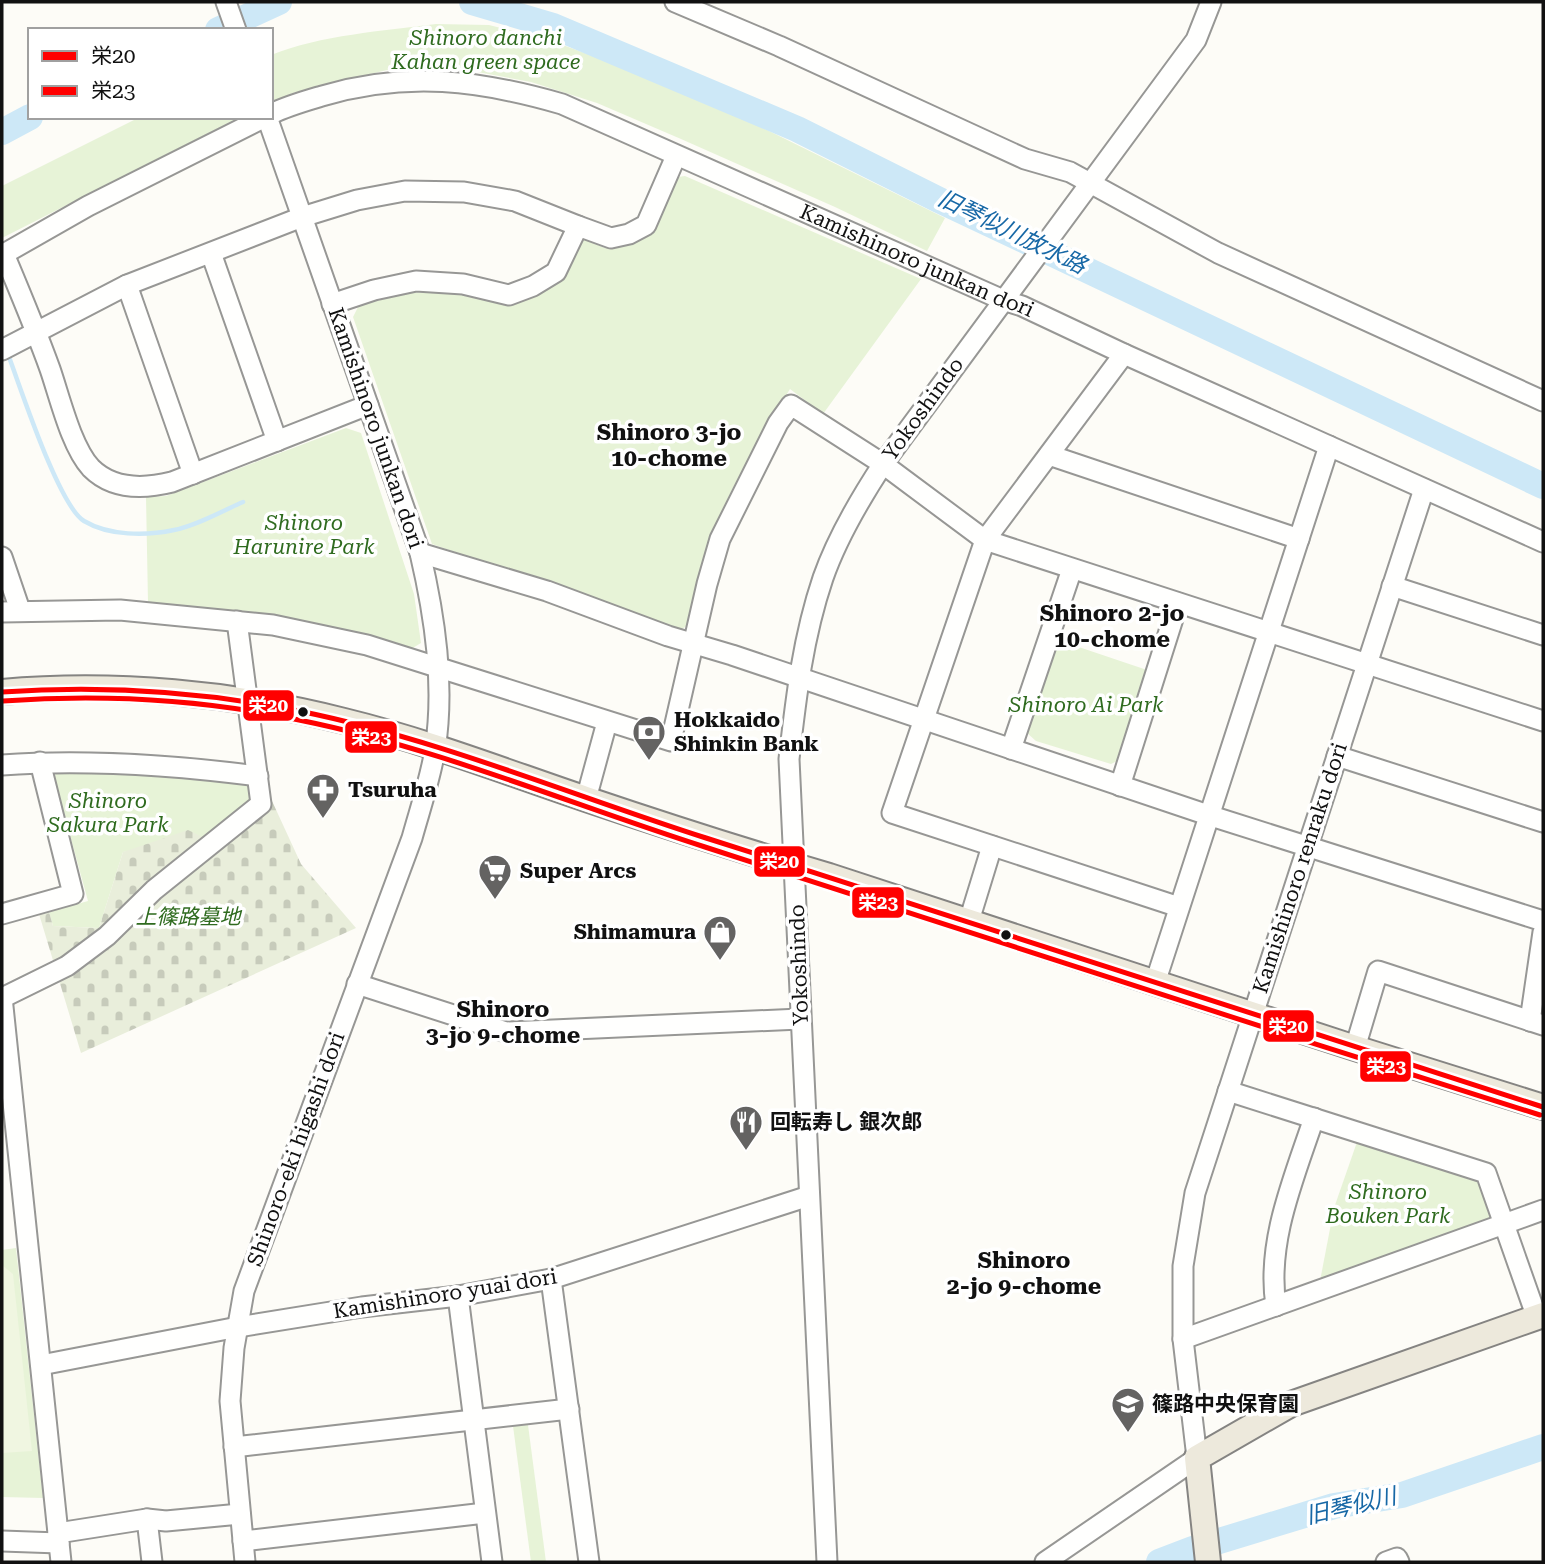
<svg xmlns="http://www.w3.org/2000/svg" width="1545" height="1564" font-family="'Roboto Serif','Noto Sans JP',serif">
  <style>
    .grass { fill: #e7f3d7 }
    .cemetery { fill: url(#cemetery-stones) }
    .pitch { fill: #f0f6e1 }
    .lines { fill: none; stroke-linecap: round; stroke-linejoin: round }
    .stream { stroke: #cde8f7; stroke-width: 4.5 }
    .river { stroke: #cde8f7; stroke-width: 26 }
    .minor-casing { stroke: #979795; stroke-width: 23 }
    .major-casing { stroke: #858482; stroke-width: 28 }
    .minor { stroke: #fffffe; stroke-width: 19 }
    .major { stroke: #ede9dc; stroke-width: 24 }
    .bus-1-casing { stroke: #fff; stroke-width: 10 }
    .bus-2-casing { stroke: #fff; stroke-width: 10 }
    .bus-1 { stroke: #f00; stroke-width: 5 }
    .bus-2 { stroke: #f00; stroke-width: 5 }
    .bus-dot { fill: #111; stroke: #fff; stroke-width: 2.5 }
    .labels { text-anchor: middle; dominant-baseline: central; stroke-width: 7; stroke-linejoin: round; paint-order: stroke }
    .park-label { font-size: 21px; font-style: italic; fill: #2f6b1f; stroke: #fff }
    .street-label { font-size: 21px; fill: #111; stroke: #fff }
    .poi-label { font-size: 21px; font-weight: bold; fill: #111; stroke: #fff; text-anchor: start }
    .water-label { font-size: 23px; font-style: italic; fill: #1768a6; stroke: #fff }
    .neighbourhood-label { font-size: 23px; font-weight: bold; fill: #111; stroke: #fff }
    .line-badge { stroke: #fff; stroke-width: 2.5 }
    .badge-label { font-size: 19px; text-anchor: middle; font-weight: bold; fill: #fff }
  </style>
  <defs>
    <pattern id="cemetery-stones" width="16" height="16" patternUnits="userSpaceOnUse" patternTransform="scale(1.75)"><rect width="16" height="16" fill="#e9eedb"/><path d="M2 7V4a2 2 0 0 1 4 0v3zM10 15v-3a2 2 0 0 1 4 0v3z" fill="#c7cbbb"/></pattern>
  </defs>
  <rect width="100%" height="100%" fill="#fdfcf7"/>
  <!-- grass -->
  <g class="grass">
    <path d="M436,24L489,25L546,39L632,70L747,120L945,218L927,251L835,207L681,139L597,103L531,82L472,71L387,70L293,93L271,103V55C321,35 383,31 436,24Z"/>
    <polygon points="140,117 240,117 2,238 2,186"/>
    <path d="M685,176L921,279L823,414L790,389C760,438 730,487 709,541C699,568 695,598 688,625L679,631L432,544L353,317L359,305L410,293L443,291L509,304L540,292L567,273L583,239L605,248L639,240L657,225L678,177Z"/>
    <polygon points="346,428 361,433 414,594 421,643 411,649 272,616 148,602 146,497 166,496"/>
    <polygon points="1058,640 1147,670 1117,761 1111,764 1036,741 1026,732"/>
    <polygon points="57,771 130,771 245,782 251,786 251,803 207,839 123,852 99,928 53,926 49,912 88,901 54,777"/>
    <polygon points="1357,1142 1481,1181 1493,1215 1488,1222 1320,1281 1334,1208"/>
    <polygon points="16,1248 43,1498 2,1497 2,1250"/>
    <polygon points="528,1425 546,1562 531,1562 513,1426"/>
  </g>
  <!-- cemetery -->
  <polygon class="cemetery" points="272,801 301,864 356,928 81,1053 39,914 49,912 53,926 99,928 123,852 188,830 207,839 251,803"/>
  <!-- pitch -->
  <polygon class="pitch" points="2,1265 13,1274 32,1451 2,1453"/>
  <g class="lines">
    <!-- stream -->
    <path class="stream" d="M9,357C21,389 59,506 84,521C109,536 146,536 174,530C196,526 222,511 243,502"/>
    <!-- river -->
    <g class="river">
      <polyline points="472,2 553,26 797,129 939,200 1543,486"/>
      <polyline points="218,30 279,2"/>
      <polyline points="2,132 30,117"/>
      <polyline points="1159,1562 1193,1549 1334,1506 1402,1495 1543,1447"/>
    </g>
    <defs>
      <g id="minor">
        <polyline points="226,2 236,30"/>
        <polyline points="675,2 779,46 1025,159 1070,172 1218,253 1543,401"/>
        <path id="s1" d="M271,114C287,106 305,101 322,96C407,71 479,80 562,104L1003,300L1022,306L1124,354L1543,542"/>
        <polyline points="211,253 277,441"/>
        <path d="M4,254C20,292 36,330 50,369C60,398 71,446 91,468C113,490 144,489 172,482L368,405"/>
        <polyline points="2,255 88,206 265,117"/>
        <polyline points="127,285 193,474"/>
        <polyline points="332,304 374,290 416,281 463,284 509,295 533,286 556,272 578,226 611,238 629,234 646,225 676,156"/>
        <polyline points="2,350 127,285 302,217 357,200 405,191 464,192 515,201 578,226"/>
        <polyline points="1124,354 985,540 892,813 1179,907"/>
        <polyline points="1049,455 1299,539"/>
        <polyline points="420,553 547,591 668,636 732,655 1208,815 1543,921"/>
        <polyline points="2,557 20,610"/>
        <polyline points="1392,586 1543,635"/>
        <polyline points="2,612 120,610 273,625 367,645 671,741 707,584 720,539 778,423 791,405 883,464 985,540 1543,721"/>
        <polyline points="1011,749 1072,569"/>
        <polyline points="1337,756 1543,822"/>
        <path d="M2,765C88,759 173,765 258,776"/>
        <polyline points="1120,786 1178,603"/>
        <polyline points="586,799 607,722"/>
        <polyline points="2,914 73,894 40,762"/>
        <polyline points="969,921 992,846"/>
        <polyline points="1155,983 1329,446"/>
        <polyline points="357,984 506,1032 800,1019"/>
        <polyline points="2,997 61,1562"/>
        <polyline points="2,998 67,966 107,936 154,890 261,804 237,621"/>
        <polyline points="1530,1021 1543,932"/>
        <polyline points="1355,1048 1378,971 1543,1025"/>
        <polyline points="1228,1091 1486,1173 1537,1318"/>
        <polyline points="551,1279 589,1562"/>
        <polyline points="458,1296 492,1562"/>
        <path d="M1276,1306C1266,1242 1294,1178 1314,1118"/>
        <polyline points="1183,1339 1543,1210"/>
        <polyline points="41,1365 238,1327 362,1307 458,1296 551,1279 809,1196"/>
        <polyline points="234,1447 569,1409"/>
        <polyline points="147,1519 152,1562"/>
        <polyline points="58,1533 147,1519 166,1521 240,1514"/>
        <polyline points="2,1541 59,1543"/>
        <polyline points="243,1541 485,1513"/>
        <path d="M245,1562L230,1401L234,1348L244,1291L412,838C420,809 430,780 435,750C445,685 435,617 420,553L267,117"/>
        <path d="M827,1562L789,759C796,697 803,637 823,578C837,538 860,499 883,464L1196,40L1211,2"/>
        <polyline points="1045,1562 1197,1458 1183,1339 1183,1266 1195,1193 1424,489"/>
        <polyline points="1386,1562 1397,1558 1399,1562"/>
      </g>
      <g id="major">
        <path d="M2,692C115,682 234,693 344,721C426,741 506,772 586,799C666,826 747,852 829,876L1355,1048L1543,1107"/>
        <polyline points="1208,1562 1197,1458 1291,1404 1543,1315"/>
      </g>
    </defs>
    <!-- minor casing -->
    <use href="#minor" class="minor-casing"/>
    <!-- major casing -->
    <use href="#major" class="major-casing"/>
    <!-- minor -->
    <use href="#minor" class="minor"/>
    <!-- major -->
    <use href="#major" class="major"/>
    <defs>
      <path id="bus-1" d="M2,692C102,685 200,691 299,711C438,739 571,795 706,838C985,927 1263,1019 1543,1107"/>
      <path id="bus-2" d="M3,701C102,694 201,699 299,720C438,748 570,804 705,847C984,936 1261,1028 1540,1115"/>
    </defs>
    <!-- bus-1 casing -->
    <use href="#bus-1" class="bus-1-casing"/>
    <!-- bus-2 casing -->
    <use href="#bus-2" class="bus-2-casing"/>
    <!-- bus-1 -->
    <use href="#bus-1" class="bus-1"/>
    <!-- bus-2 -->
    <use href="#bus-2" class="bus-2"/>
  </g>
  <!-- icons -->
  <defs>
    <symbol id="bank-pin" viewBox="-11 -11 22 30"><path d="M0 17L-7.5 6A9.5 9.5 0 1 1 7.5 6Z" fill="#646362" stroke="#fff"/><path d="M-6-4H6V4H-6ZM0-2.3a2.3 2.3 0 1 0 0 4.6a2.3 2.3 0 1 0 0-4.6Z" fill="#fff"/></symbol>
    <symbol id="pharmacy-pin" viewBox="-11 -11 22 30"><path d="M0 17L-7.5 6A9.5 9.5 0 1 1 7.5 6Z" fill="#646362" stroke="#fff"/><path d="M-2-6h4v4h4v4h-4v4h-4v-4h-4v-4h4Z" fill="#fff"/></symbol>
    <symbol id="supermarket-pin" viewBox="-11 -11 22 30"><path d="M0 17L-7.5 6A9.5 9.5 0 1 1 7.5 6Z" fill="#646362" stroke="#fff"/><path d="M-6-5.5h2.5l.6 2H6L4.5 2H-2.5L-4.4-4H-6ZM-1.5 3.2a1.3 1.3 0 1 0 .1 0ZM3 3.2a1.3 1.3 0 1 0 .1 0Z" fill="#fff"/></symbol>
    <symbol id="shop-pin" viewBox="-11 -11 22 30"><path d="M0 17L-7.5 6A9.5 9.5 0 1 1 7.5 6Z" fill="#646362" stroke="#fff"/><path d="M-5-2.5h2.3a2.7 3.5 0 0 1 5.4 0H5L5.5 6h-11ZM-1.5-2.5h3a1.5 2.3 0 0 0-3 0Z" fill="#fff"/></symbol>
    <symbol id="restaurant-pin" viewBox="-11 -11 22 30"><path d="M0 17L-7.5 6A9.5 9.5 0 1 1 7.5 6Z" fill="#646362" stroke="#fff"/><path d="M-5-6h1v4h1v-4h1v4h1v-4h1v5L-1.5 .5V6h-2V.5L-5-1ZM5-6V6H3V1.5H1.5Q1.5-4 5-6Z" fill="#fff"/></symbol>
    <symbol id="school-pin" viewBox="-11 -11 22 30"><path d="M0 17L-7.5 6A9.5 9.5 0 1 1 7.5 6Z" fill="#646362" stroke="#fff"/><path d="M0-5L7-2L0 1L-7-2ZM-4 1L0 2.5L4 1V4Q0 6-4 4Z" fill="#fff"/></symbol>
  </defs>
  <g fill-rule="evenodd">
    <use href="#bank-pin" x="630" y="713" width="38" height="52"/>
    <use href="#pharmacy-pin" x="304" y="771" width="38" height="52"/>
    <use href="#supermarket-pin" x="476" y="852" width="38" height="52"/>
    <use href="#shop-pin" x="701" y="913" width="38" height="52"/>
    <use href="#restaurant-pin" x="727" y="1103" width="38" height="52"/>
    <use href="#school-pin" x="1109" y="1385" width="38" height="52"/>
  </g>
  <!-- markers -->
  <g class="bus-dot">
    <circle cx="303" cy="712" r="6"/>
    <circle cx="1006" cy="935" r="6"/>
  </g>
  <g class="labels">
    <!-- park labels -->
    <g class="park-label">
      <text x="486" y="38">Shinoro danchi<tspan x="486" dy="24">Kahan green space</tspan></text>
      <text x="304" y="523">Shinoro<tspan x="304" dy="24">Harunire Park</tspan></text>
      <text x="1086" y="705">Shinoro Ai Park</text>
      <text x="108" y="801">Shinoro<tspan x="108" dy="24">Sakura Park</tspan></text>
      <text x="188" y="917">上篠路墓地</text>
      <text x="1388" y="1192">Shinoro<tspan x="1388" dy="24">Bouken Park</tspan></text>
    </g>
    <!-- street labels -->
    <g class="street-label">
      <text stroke="none"><textPath href="#s1" startOffset="686">Kamishinoro junkan dori</textPath></text>
      <text transform="translate(923 409) rotate(-54)">Yokoshindo</text>
      <text transform="translate(376 428) rotate(71)">Kamishinoro junkan dori</text>
      <text transform="translate(1300 868) rotate(-72)">Kamishinoro renraku dori</text>
      <text transform="translate(799 965) rotate(-92)">Yokoshindo</text>
      <text transform="translate(296 1149) rotate(-70)">Shinoro-eki higashi dori</text>
      <text transform="translate(445 1294) rotate(-9)">Kamishinoro yuai dori</text>
    </g>
    <!-- poi labels -->
    <g class="poi-label">
      <text x="674" y="720">Hokkaido<tspan x="674" dy="24">Shinkin Bank</tspan></text>
      <text x="348" y="790">Tsuruha</text>
      <text x="520" y="871">Super Arcs</text>
      <text x="696" y="932" text-anchor="end">Shimamura</text>
      <text x="770" y="1122">回転寿し 銀次郎</text>
      <text x="1152" y="1404">篠路中央保育園</text>
    </g>
    <!-- water labels -->
    <g class="water-label">
      <text transform="translate(1012 232) rotate(26)">旧琴似川放水路</text>
      <text transform="translate(1351 1506) rotate(-13)">旧琴似川</text>
    </g>
    <!-- neighbourhood labels -->
    <g class="neighbourhood-label">
      <text x="669" y="432">Shinoro 3-jo<tspan x="669" dy="26">10-chome</tspan></text>
      <text x="1112" y="613">Shinoro 2-jo<tspan x="1112" dy="26">10-chome</tspan></text>
      <text x="503" y="1009">Shinoro<tspan x="503" dy="26">3-jo 9-chome</tspan></text>
      <text x="1024" y="1260">Shinoro<tspan x="1024" dy="26">2-jo 9-chome</tspan></text>
    </g>
  </g>
  <g class="line-badge">
    <rect x="242" y="689" width="53" height="33" rx="7" fill="#f00"/>
    <rect x="344" y="720" width="54" height="34" rx="7" fill="#f00"/>
    <rect x="753" y="845" width="53" height="33" rx="7" fill="#f00"/>
    <rect x="851" y="886" width="54" height="33" rx="7" fill="#f00"/>
    <rect x="1262" y="1009" width="53" height="34" rx="7" fill="#f00"/>
    <rect x="1359" y="1050" width="53" height="33" rx="7" fill="#f00"/>
  </g>
  <g class="badge-label">
    <text x="268" y="712">栄20</text>
    <text x="371" y="744">栄23</text>
    <text x="779" y="868">栄20</text>
    <text x="878" y="909">栄23</text>
    <text x="1288" y="1033">栄20</text>
    <text x="1386" y="1073">栄23</text>
  </g>
  <!-- border -->
  <rect width="1545" height="1564" fill="none" stroke="#111111" stroke-width="7"/>
  <!-- legend -->
  <rect x="28" y="28" width="245" height="91" fill="#ffffff" stroke="#a0a0a0" stroke-width="2"/>
  <rect x="42" y="51" width="35" height="10" fill="#ff0000" stroke="#a0a0a0" stroke-width="2"/>
  <text x="91" y="63" font-size="21" fill="#111111">栄20</text>
  <rect x="42" y="86" width="35" height="10" fill="#ff0000" stroke="#a0a0a0" stroke-width="2"/>
  <text x="91" y="98" font-size="21" fill="#111111">栄23</text>
</svg>
